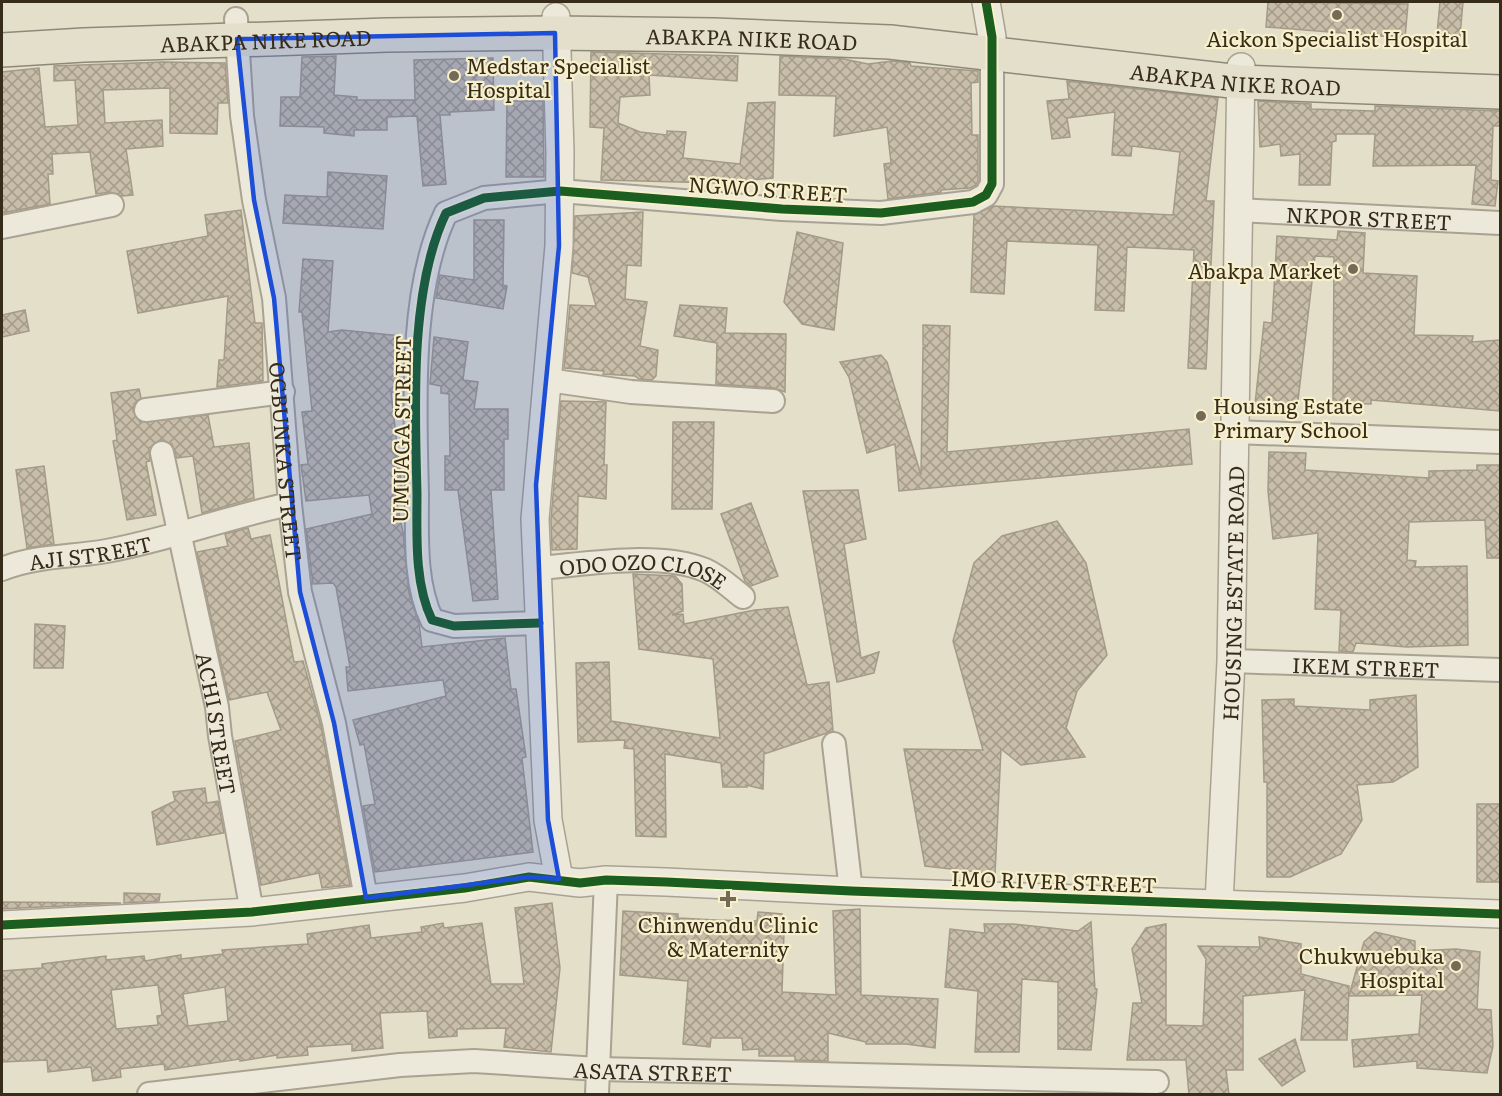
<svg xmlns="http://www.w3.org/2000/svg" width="1502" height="1096" font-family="Literata,serif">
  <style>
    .building { fill: url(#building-cross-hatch); stroke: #a49a88; stroke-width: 1.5; fill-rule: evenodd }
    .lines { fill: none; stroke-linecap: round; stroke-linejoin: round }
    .minor-casing { stroke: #a9a292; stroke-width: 26 }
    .tertiary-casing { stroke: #a9a292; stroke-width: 30 }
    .primary-casing { stroke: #8e8879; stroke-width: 36 }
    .minor { stroke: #ece8da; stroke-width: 22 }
    .tertiary { stroke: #ece8da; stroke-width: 27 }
    .primary { stroke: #e4dfcb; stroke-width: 33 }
    .cycleway-casing { stroke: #f8f0cb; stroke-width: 13 }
    .cycleway { stroke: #1b5e20; stroke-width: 9 }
    .marked { fill: #1d4ed8; fill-opacity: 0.2; stroke: #1d4ed8; stroke-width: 4.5; stroke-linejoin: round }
    .poi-dot { fill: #746a57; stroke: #f8f0cb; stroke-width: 2 }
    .labels { text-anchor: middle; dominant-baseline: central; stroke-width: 4.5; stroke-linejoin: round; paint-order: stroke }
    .poi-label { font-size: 21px; fill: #372b1a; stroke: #f8f0cb }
    .street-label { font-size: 21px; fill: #372b1a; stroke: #f8f0cb }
  </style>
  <defs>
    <pattern id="building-cross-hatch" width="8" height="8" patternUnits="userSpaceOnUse" patternTransform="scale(1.5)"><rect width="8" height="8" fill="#c8bda8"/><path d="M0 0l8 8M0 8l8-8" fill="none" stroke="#a39a88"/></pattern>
  </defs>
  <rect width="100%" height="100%" fill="#e4dfc8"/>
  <!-- building -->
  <g class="building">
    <polygon points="1268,2 1408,4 1405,38 1266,27"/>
    <polygon points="1440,2 1463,2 1460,36 1437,34"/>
    <polygon points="591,52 738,56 737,81 649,75 650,95 620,97 618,123 640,132 667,135 667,131 686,132 683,158 740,164 748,103 775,102 773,178 719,183 601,180 604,128 590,127"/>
    <polygon points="336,56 334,95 357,97 357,100 415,100 414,60 493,58 494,110 450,112 450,115 440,115 446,184 423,186 417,116 387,117 387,130 354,130 354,136 324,133 324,127 280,126 281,97 300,97 302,57"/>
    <polygon points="780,56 844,59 868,64 892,61 910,63 911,66 978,71 978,82 971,83 972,135 978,135 978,181 976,185 970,188 941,190 941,192 888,199 884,164 891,163 887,127 834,136 836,96 779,95"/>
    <polygon points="163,62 225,63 228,103 218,103 217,134 170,133 170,88 103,90 105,123 162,120 163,146 126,149 133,195 122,196 110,192 96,194 90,152 52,154 53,174 48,174 50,204 2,213 2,72 39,68 45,127 78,125 75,80 54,81 54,66"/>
    <polygon points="1067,81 1218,98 1206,201 1214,201 1206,369 1188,368 1194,250 1127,247 1124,311 1095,310 1098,245 1007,241 1004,294 971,292 974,215 993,206 1173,215 1180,152 1132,146 1131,156 1112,155 1115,112 1067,118 1070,137 1052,139 1047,101 1069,99"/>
    <polygon points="507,101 543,101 544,177 506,177"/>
    <polygon points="1258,101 1311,104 1311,109 1375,111 1375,106 1500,111 1500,126 1493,126 1491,180 1498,181 1495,206 1472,204 1476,165 1373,166 1375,134 1336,134 1336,141 1332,142 1330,185 1299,185 1300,154 1281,156 1280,144 1260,147"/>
    <polygon points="328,172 387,176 383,229 283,223 285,195 327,197"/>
    <polygon points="241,210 255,323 262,323 263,381 217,387 219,360 224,360 228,296 138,313 127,251 208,236 205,215"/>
    <polygon points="643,212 641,266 627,265 625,299 647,302 640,346 658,350 656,376 652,380 639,379 635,376 603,374 604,371 564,368 570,305 596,306 588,277 572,273 575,216"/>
    <polygon points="474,220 504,220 503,285 507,286 503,309 436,298 440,275 474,280"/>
    <polygon points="1338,231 1365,233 1363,273 1417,276 1414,335 1473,336 1472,342 1500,340 1500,411 1371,400 1371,404 1333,403 1334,257 1315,256 1297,409 1255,404 1264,322 1272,323 1277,236 1337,240"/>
    <polygon points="797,232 843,243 834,330 802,324 784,302"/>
    <polygon points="303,259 333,261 328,332 342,330 401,336 395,393 391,392 402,489 394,490 403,532 409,593 419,623 422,647 505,638 511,689 516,689 526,757 522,758 533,852 375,872 363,806 375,804 364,744 360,745 353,720 446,696 443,680 348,691 346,667 350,667 336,587 333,583 313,584 306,529 372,514 369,495 306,501 301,465 308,464 302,412 312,411 302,312 299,312"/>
    <polygon points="680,305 727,308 725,333 786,334 785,392 774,388 716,384 717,343 674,336"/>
    <polygon points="25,310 29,331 2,337 2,315"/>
    <polygon points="923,325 950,326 947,452 1189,429 1192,464 899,491 895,444 867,453 849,377 840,362 881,355 887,362 921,475 923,347 928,346 923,345"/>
    <polygon points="434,337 468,342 463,380 478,382 474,409 508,409 508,439 504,439 504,490 491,490 498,599 473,601 458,490 445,490 445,456 450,456 449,394 441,393 441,386 430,384"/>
    <polygon points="139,389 141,398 134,404 133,411 140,422 208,415 214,447 249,443 254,498 202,513 193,456 177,458 172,444 160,440 149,448 150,461 146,462 156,515 127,520 113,441 117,440 111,393"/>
    <polygon points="561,401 606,402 604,465 607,465 606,499 578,496 577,549 552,550 551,519"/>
    <polygon points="673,422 714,422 712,509 672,509"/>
    <polygon points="1269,452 1306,453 1305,470 1429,478 1429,471 1477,470 1477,465 1500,465 1500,558 1487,558 1485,520 1409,522 1407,560 1416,561 1415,567 1467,566 1468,645 1407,647 1356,643 1353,652 1339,651 1341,610 1315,609 1318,533 1273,539 1268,491"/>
    <polygon points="44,466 54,544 27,548 16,470"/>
    <polygon points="858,490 866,539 844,544 861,658 879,652 874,673 837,682 803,491"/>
    <polygon points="751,503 778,576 751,586 745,581 721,514"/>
    <polygon points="1057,521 1086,563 1107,655 1077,691 1066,728 1085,757 1021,765 1001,749 995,874 925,866 904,749 983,750 953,641 974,563 1002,536"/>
    <polygon points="248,528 251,539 270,535 294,662 303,661 321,726 350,885 322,888 319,873 261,885 235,741 281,730 267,692 229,700 197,552 228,546 225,534"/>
    <polygon points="633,574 675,576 682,584 683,611 672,615 683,614 684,624 755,610 788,607 807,685 829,682 833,731 764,754 763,789 746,785 747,787 723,787 721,763 665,754 666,837 636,836 634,749 624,748 625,740 578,742 576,663 609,662 611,721 720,738 713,659 639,649"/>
    <polygon points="35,624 65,626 63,668 34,668"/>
    <polygon points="1416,695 1418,767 1393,782 1357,785 1362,820 1341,854 1290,877 1267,877 1267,782 1264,782 1262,700 1294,699 1294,706 1370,710 1370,700"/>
    <polygon points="205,788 207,803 218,801 224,833 157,845 152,812 175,801 173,792"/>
    <rect x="1477" y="804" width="23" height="78"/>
    <polygon points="124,893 160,894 159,901 124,903"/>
    <polygon points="2,902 121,903 2,909"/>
    <path d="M552,903L560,968L551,1052L504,1047L506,1028L457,1029V1036L429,1038L427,1011L380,1013L383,1048L352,1051V1044L307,1047L308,1055L277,1058V1055L240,1061V1059L165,1070L164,1064L120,1069L121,1077L93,1081L91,1067L48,1072L47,1060L2,1062V971L42,968V964L106,956V960L144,956L145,961L181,955V959L223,954L222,950L308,944L307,934L369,925L371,938L422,932L421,927L443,923L444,928L482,923L491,984H524L515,908ZM158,985L162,1015L157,1016L158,1025L116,1029L111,990ZM225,987L228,1021L188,1026L183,994Z"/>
    <polygon points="860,909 861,995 938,999 935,1048 906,1044 866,1044 866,1042 828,1033 828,1061 795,1060 795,1056 759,1056 759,1049 743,1050 742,1038 711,1038 710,1047 683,1044 688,981 620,975 623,911 678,914 678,918 716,920 757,921 758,912 782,914 780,932 784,932 782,992 836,995 833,911"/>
    <polygon points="1091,922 1095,989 1097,989 1091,1050 1058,1049 1058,982 1022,979 1019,1052 975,1052 978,991 945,987 950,929 985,933 984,924 1013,924 1078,931"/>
    <polygon points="1166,924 1166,1025 1203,1026 1206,959 1198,946 1260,947 1259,937 1301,944 1301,974 1349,986 1347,1040 1301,1040 1305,990 1243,996 1243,1070 1226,1070 1229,1095 1189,1095 1186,1060 1127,1060 1133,1003 1142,1003 1132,949 1146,928"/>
    <polygon points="1375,932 1415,941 1415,951 1456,949 1480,952 1477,1009 1491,1010 1493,1046 1487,1073 1417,1068 1417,1061 1354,1067 1352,1040 1419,1034 1422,995 1349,996 1364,942"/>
    <polygon points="1295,1039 1305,1071 1282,1086 1259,1059"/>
  </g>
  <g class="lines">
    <defs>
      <g id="minor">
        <path id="s1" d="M236,19L242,116L254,200L274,298L290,504L300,592L334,723L366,898"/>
        <path id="s2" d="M1237,210L1500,223"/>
        <polyline points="2,227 112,205"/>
        <polyline points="548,380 631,392 773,401"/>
        <polyline points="146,410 283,392"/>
        <polyline points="1234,432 1500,442"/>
        <path id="s3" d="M162,453L217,707L220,736L252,912"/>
        <path id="s4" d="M539,568C587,564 660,551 705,570C719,576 731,588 743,597"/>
        <path id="s5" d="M2,569C34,556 67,557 101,552C166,541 226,517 290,504"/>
        <path d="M539,623L454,626L432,620C414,583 417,534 417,494C415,409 409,290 446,213L484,198L560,191L782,209L881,213L973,202L986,195L992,184V41"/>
        <path id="s6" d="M1231,661L1500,670"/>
        <polyline points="834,744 851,891"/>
        <path id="s7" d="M149,1094L400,1065L474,1061L598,1069L1157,1082"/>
        <polyline points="597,1094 606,880"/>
      </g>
      <g id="tertiary">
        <polyline points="986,2 992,37"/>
        <polyline points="556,17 560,153 559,246 535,519 548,820 559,879"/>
        <path id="s8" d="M1219,903L1231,661L1241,67"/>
        <polyline points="2,925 252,912 465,888 529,877 580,883 606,880 666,882 851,891 1500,914"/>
      </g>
      <g id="primary">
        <path id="s9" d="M2,50L84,45L387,35L555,33L714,35L890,42L1240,82L1500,92"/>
      </g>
    </defs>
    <!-- minor casing -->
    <use href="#minor" class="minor-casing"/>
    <!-- tertiary casing -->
    <use href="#tertiary" class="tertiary-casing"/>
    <!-- primary casing -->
    <use href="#primary" class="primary-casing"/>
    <!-- minor -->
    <use href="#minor" class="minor"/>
    <!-- tertiary -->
    <use href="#tertiary" class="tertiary"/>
    <!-- primary -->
    <use href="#primary" class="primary"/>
    <defs>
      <g id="cycleway">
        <path d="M539,623L454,626L432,620C414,583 417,534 417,494C415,409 409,290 446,213L484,198L560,191L782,209L881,213L973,202L986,195L992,184V37L986,2"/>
        <polyline points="2,925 252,912 465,888 529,877 580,883 606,880 666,882 851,891 1500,914"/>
      </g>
    </defs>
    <!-- cycleway casing -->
    <use href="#cycleway" class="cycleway-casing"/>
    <!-- cycleway -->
    <use href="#cycleway" class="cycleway"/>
  </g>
  <!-- marked area -->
  <path class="marked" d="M555,33L559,246L536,485L548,820L559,879L529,877L366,898L334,723L300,592L274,298L254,200L237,39Z"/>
  <!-- markers -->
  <g class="poi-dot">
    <circle cx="1337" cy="15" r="6"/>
    <circle cx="454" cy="76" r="6"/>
    <circle cx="1353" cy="269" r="6"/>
    <circle cx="1201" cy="416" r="6"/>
    <path d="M725 890h6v6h6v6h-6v6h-6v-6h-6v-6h6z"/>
    <circle cx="1456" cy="966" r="6"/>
  </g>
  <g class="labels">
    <!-- poi labels -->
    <g class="poi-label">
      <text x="1337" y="37">Aickon Specialist Hospital</text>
      <text x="466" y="64" text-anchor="start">Medstar Specialist<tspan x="466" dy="24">Hospital</tspan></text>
      <text x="1341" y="269" text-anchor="end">Abakpa Market</text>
      <text x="1213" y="404" text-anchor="start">Housing Estate<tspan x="1213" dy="24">Primary School</tspan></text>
      <text x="728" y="923">Chinwendu Clinic<tspan x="728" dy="24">&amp; Maternity</tspan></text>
      <text x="1444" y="954" text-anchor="end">Chukwuebuka<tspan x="1444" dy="24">Hospital</tspan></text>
    </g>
    <!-- street labels -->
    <g class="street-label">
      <text stroke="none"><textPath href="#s9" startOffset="750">ABAKPA NIKE ROAD</textPath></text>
      <text stroke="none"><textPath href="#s9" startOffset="264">ABAKPA NIKE ROAD</textPath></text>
      <text stroke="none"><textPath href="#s9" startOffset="1236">ABAKPA NIKE ROAD</textPath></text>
      <text transform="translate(768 188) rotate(4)">NGWO STREET</text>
      <text stroke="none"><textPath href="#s2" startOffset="132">NKPOR STREET</textPath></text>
      <text transform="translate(400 429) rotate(-89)">UMUAGA STREET</text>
      <text stroke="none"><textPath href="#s1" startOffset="446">OGBUNKA STREET</textPath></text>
      <text stroke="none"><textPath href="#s5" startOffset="90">AJI STREET</textPath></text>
      <text stroke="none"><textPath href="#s4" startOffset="106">ODO OZO CLOSE</textPath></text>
      <text stroke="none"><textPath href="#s8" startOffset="310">HOUSING ESTATE ROAD</textPath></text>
      <text stroke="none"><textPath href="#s6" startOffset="135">IKEM STREET</textPath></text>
      <text stroke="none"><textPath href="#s3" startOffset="276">ACHI STREET</textPath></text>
      <text transform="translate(1054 880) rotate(2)">IMO RIVER STREET</text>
      <text stroke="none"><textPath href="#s7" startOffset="506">ASATA STREET</textPath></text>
    </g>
  </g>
  <!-- border -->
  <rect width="1502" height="1096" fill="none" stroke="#372b1a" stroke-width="6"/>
</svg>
